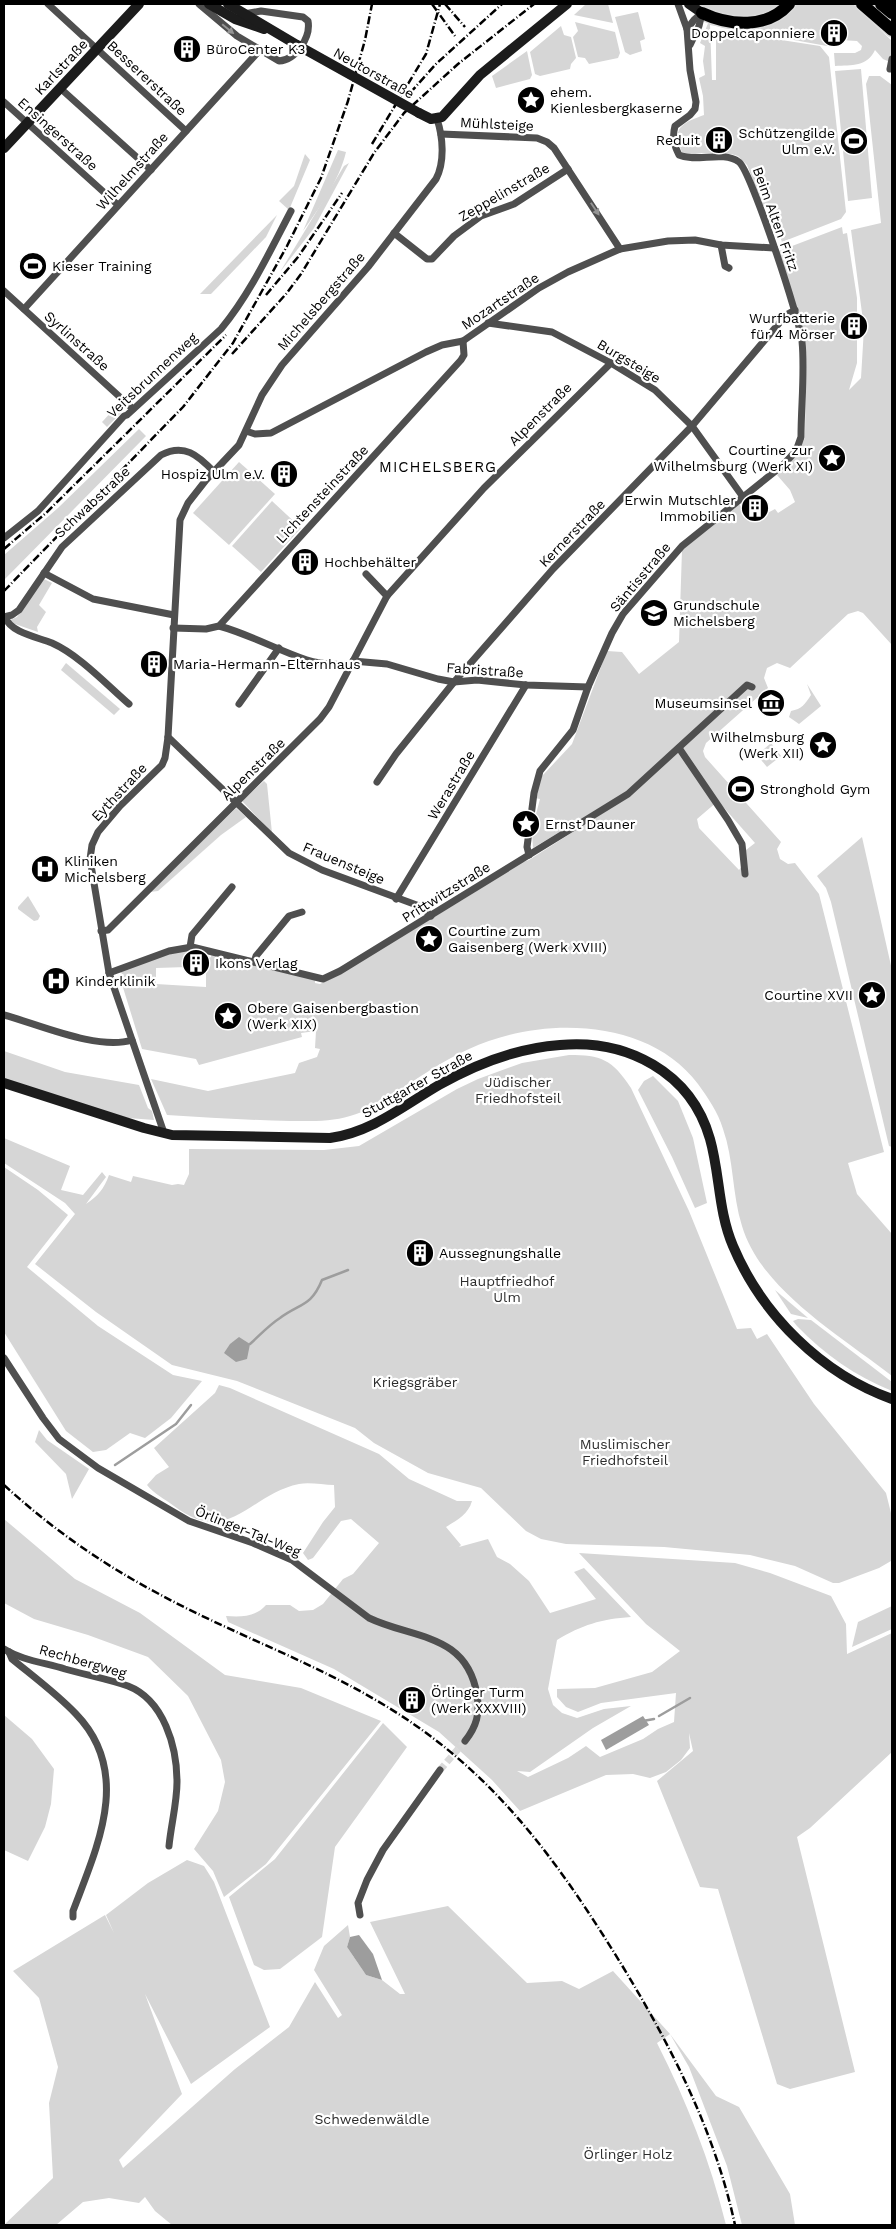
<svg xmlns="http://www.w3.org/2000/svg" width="896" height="2229" font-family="'Work Sans',sans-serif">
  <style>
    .green { fill: #d6d6d6; fill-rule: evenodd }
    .water { fill: #9d9d9d }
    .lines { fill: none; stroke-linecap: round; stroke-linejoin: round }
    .stream { stroke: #9d9d9d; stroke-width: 2.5 }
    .street-tunnel { stroke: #d9d9d9; stroke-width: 7; stroke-dasharray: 7 3.5; stroke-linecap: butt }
    .highway-casing { stroke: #dbdbdb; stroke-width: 15 }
    .street { stroke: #4f4f4f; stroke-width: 7 }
    .secondary { stroke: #1c1c1c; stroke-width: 10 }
    .highway { stroke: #000; stroke-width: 12 }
    .rail { stroke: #000; stroke-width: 2.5; stroke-dasharray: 8 2.5 1 2.5; stroke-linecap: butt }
    .secondary-bridge { stroke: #1c1c1c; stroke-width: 10 }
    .oneway { fill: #959595 }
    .labels { text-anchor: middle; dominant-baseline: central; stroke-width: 4.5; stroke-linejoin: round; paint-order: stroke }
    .poi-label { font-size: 14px; fill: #000; stroke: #fff; text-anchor: start }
    .street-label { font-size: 14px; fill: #000; stroke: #fff }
    .park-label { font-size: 14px; fill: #2d2d2d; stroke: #fff }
    .neighbourhood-label { font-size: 15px; letter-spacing: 1px; fill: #000; stroke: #fff }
  </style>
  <rect width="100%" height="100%" fill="#fff"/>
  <!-- green -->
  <g class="green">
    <polygon points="586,4 608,4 613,23 574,15"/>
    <path d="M698,4H782C758,23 724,18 698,4Z"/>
    <path d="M794,4H853L892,41V63L883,59L875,50C867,67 852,65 835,66L834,53H855L861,50L862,46L857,41L840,40V22L834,19L830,23L827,46L710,25L712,80H716V39L717,34L723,31L820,46L829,57L846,212L841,219L782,242L768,205L763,206L747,165L738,156L731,154L702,153L688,155L682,152C671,128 682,123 704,115L703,96L699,78L705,75L703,61L705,46L700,43L709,21L730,25Z"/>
    <polygon points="638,12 645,39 640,41 642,51 630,55 625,52 615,17"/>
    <polygon points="575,22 615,32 620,53 618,58 589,64 585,58 578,57 573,37 578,31"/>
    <polygon points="561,26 564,35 571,37 576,58 571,64 570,69 540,76 535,74 530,52"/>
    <polygon points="527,51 532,75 530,79 496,88 492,76"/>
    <polygon points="861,69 872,198 848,201 835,71"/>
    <path d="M869,76H880L892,85V645L863,613L858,611L848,614L790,668L777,663L767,668L764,678L768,688L706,743L703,751L705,757L781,842L777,849L780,859L788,864L795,863L819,894L884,1152L848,1163L857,1194L892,1234V1376C841,1336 761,1290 742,1226C732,1194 734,1160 723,1129C718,1112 708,1098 698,1084C648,1017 539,1016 469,1049C442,1061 417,1079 392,1095C379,1103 365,1112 350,1116C331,1122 309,1121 290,1121C249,1120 208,1118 167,1115L151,1079L208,1091L295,1073L299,1063L317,1057L320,1049L315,1048L316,1031L301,1033L302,1037L199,1065L196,1059L142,1049L121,981L122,974L119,970L192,947V957L188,958L187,967L156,968V984L206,987V959L211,957L212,950L315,979V983L320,984L340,974L472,894L514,865L529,860L631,795L626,792L533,848L531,816L536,814L540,799L535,798L542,776L572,744L607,651L622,652L639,674L679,642L682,550L739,504L751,522L775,509L778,513L795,502L790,490L777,475L790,463L805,438L806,341L779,251L842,227L843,234L847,233L857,298V363L849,390L861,378L864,328L851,230L881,223L866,84ZM718,801L755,843L746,850V861L739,870L699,828L697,819Z"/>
    <path d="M338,150L346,152C339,181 320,207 303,231Z"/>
    <polygon points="305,154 310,160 289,210 279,201 294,186"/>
    <polygon points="349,163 314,228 280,272 344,166"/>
    <polygon points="277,215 266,237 211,294 200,294"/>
    <polygon points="115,408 121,413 107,427 102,422"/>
    <polygon points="139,429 146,436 4,580 4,555 58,508"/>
    <polygon points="239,462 275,494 229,545 193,513"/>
    <polygon points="272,501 301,528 261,572 232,546"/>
    <polygon points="44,579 52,583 39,605 46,612 37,627 38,632 15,624 10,620 17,617"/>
    <polygon points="66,663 120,709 114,715 61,670"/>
    <path d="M807,684L821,706L799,724L789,717L791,711C802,709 805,704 811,695Z"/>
    <polygon points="771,743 781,756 767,767 757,755"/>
    <polygon points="264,781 267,784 272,833 242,801"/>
    <polygon points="236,808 246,817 221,835 158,891 150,892"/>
    <polygon points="862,837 892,970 892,1147 889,1146 831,902 826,888 817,876"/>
    <polygon points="28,896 40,916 38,920 34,921 18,909 18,907"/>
    <polygon points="4,1051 65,1072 139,1085 148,1108 152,1111 154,1120 128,1118 4,1081"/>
    <path d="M569,1055C601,1055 612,1059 631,1088L689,1211L737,1329L751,1328L757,1339L767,1334L814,1404L886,1493L892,1517L891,1561L879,1568L839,1583H833L795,1566L750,1555L664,1547L566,1544L541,1539L526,1531L481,1488L428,1473L374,1443L355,1428L237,1381L172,1365L96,1312L35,1264L75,1214L65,1203L4,1163V1138L70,1166L61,1190L83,1195L102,1172L106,1177L86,1204C98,1196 104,1189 109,1175L131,1182L133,1176L172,1185L178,1184L184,1185L189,1174V1149L324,1150L359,1146L457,1089L478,1079L522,1063Z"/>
    <polygon points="653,1076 678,1101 693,1138 707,1203 695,1208 672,1157 638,1090 644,1081"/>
    <polygon points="4,1167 38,1190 68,1215 27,1267 98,1326 173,1375 202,1381 171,1418 145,1438 130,1433 106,1450 93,1452 66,1431 4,1332"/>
    <polygon points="775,1290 808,1318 791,1314"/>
    <path d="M798,1319L811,1320L892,1382V1391C855,1376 825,1355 797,1326L793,1321Z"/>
    <path d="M219,1385L230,1388L379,1454L409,1479L457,1501H472C468,1515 457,1520 446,1527L461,1545L459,1547L488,1539L497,1557L510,1564L529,1581L550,1613L596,1599L574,1572L584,1568L631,1617C601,1619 582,1625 557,1640L548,1689L553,1705L562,1713L577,1718L604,1709L631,1706L593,1728L530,1772L517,1771L528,1777L568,1758L586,1746L600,1757L643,1739L658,1729L674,1722L676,1693L601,1703L578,1712L566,1707L557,1697V1689L595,1688L652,1672L680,1651L646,1624L579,1553L735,1563L770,1573L831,1596L846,1624L847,1654L892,1633V1752L810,1828L797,1837L855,2072L790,2089L777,2084L718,1889L700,1887L657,1781L693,1751L689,1733L690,1748L681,1760L666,1772L650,1778L633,1774L606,1775L520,1811L492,1780L439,1732L334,1669L228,1622L226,1616C241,1617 256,1617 266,1605H290L299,1611L313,1610L323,1604L343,1579L353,1574L379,1543L351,1519L341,1521L313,1558L308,1560L303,1553L323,1522L335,1507L334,1485C323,1485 310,1482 299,1484C249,1494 229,1548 174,1506C165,1499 154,1494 147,1485L156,1475L169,1467L154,1448L215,1393Z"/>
    <polygon points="39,1430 47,1440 89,1469 72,1499 66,1474 35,1442"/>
    <polygon points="4,1519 75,1579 140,1613 225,1675 301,1688 381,1721 266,1864 224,1897 213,1871 194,1849 218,1811 225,1782 221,1760 188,1696 148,1657 88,1635 34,1619 4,1603"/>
    <polygon points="892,1606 892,1629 852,1647 858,1622"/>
    <polygon points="4,1715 32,1739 54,1769 51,1804 45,1827 28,1861 4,1850 5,1798 4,1797"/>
    <polygon points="383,1723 407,1747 335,1847 322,1937 280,1969 264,1970 254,1965 229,1897 275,1859"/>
    <path d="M187,1860L204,1866L214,1882L270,2027L191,2084L145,1994L182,2094L119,2160L123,2168L235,2069L289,2027L315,1982L338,2018L342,2015L314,1970L324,1946L348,1925L350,1937L347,1947L366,1975L382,1980L400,1994H405L370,1922L448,1906L527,1983L562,1981L579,1989L613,1971L670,2034L716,2096L739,2107L790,2194L795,2225H742L727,2166L689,2067L670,2034L657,2043C687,2102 710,2161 726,2225H172L155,2211L145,2197L139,2203L109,2198L83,2202L56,2225H4L53,2178L49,2103L58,2067L39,1998L13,1971L105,1915L114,1933L106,1915L148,1883Z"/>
  </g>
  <!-- water -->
  <g class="water">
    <polygon points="239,1337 250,1344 247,1359 236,1362 224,1353 230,1344"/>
    <polygon points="643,1716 649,1725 606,1750 601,1740"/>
    <polygon points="359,1935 373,1954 382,1980 366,1975 347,1947 350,1937"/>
  </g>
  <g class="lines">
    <!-- stream -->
    <g class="stream">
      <path d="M250,1344C260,1335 269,1325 280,1318C300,1303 311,1307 322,1280L348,1270"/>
      <polyline points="115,1465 176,1424 191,1405"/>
      <polyline points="659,1716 690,1698"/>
      <polyline points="643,1721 654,1719"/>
    </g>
    <!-- street-tunnel -->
    <polyline class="street-tunnel" points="440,1770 465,1741"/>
    <defs>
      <g id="highway">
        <polyline points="862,4 892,30"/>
        <polyline points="881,4 892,13"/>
        <path d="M702,13C730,26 767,29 789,4"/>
      </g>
    </defs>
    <!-- highway casing -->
    <use href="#highway" class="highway-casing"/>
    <!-- street -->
    <g class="street">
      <polyline points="48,4 186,131"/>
      <path d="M199,4L237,36L279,61C296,60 311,37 308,21L303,17L261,11L244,14"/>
      <polyline points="687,29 694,20 702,13"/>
      <polyline points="690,45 699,26 702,13"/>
      <polyline points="890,69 892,59"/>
      <polyline points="60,88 151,170"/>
      <polyline points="4,102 118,205"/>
      <polyline points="441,134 537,138 547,142 554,148 620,249"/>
      <polyline points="394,233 427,259 432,259 454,236 481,216 514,204 568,169"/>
      <polyline points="721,245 725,266 729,268"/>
      <polyline points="4,291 133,409"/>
      <polyline points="24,309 259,51"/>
      <polyline points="488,323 552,332 611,363 655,390 692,426 743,497"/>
      <polyline points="246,431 255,434 271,433 426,352 442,345 463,341 539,288 568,272 620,249 668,241 695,240 721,245 774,248"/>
      <path d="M4,538L38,511L124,416L127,415L221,329C250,294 270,251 291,211"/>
      <polyline points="44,573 93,599 174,615"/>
      <polyline points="366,574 387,596"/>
      <path d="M4,617L12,615L19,610L62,547L161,455C184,443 198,455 214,472"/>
      <path d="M5,617C11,633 37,637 52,643C79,655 106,684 129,704"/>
      <path d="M219,626C249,634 277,650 307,660C320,665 335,664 350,665"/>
      <polyline points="173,628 206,629 219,626 461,360 464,355 463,341"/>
      <polyline points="353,661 387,664 438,679 454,682 477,680 526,685 588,687"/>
      <polyline points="239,704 279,648"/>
      <polyline points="168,737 289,853 322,870 422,907 431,916"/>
      <polyline points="679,748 728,820 742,844 745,874"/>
      <polyline points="377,782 396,754 454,682 553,569 692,426 786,315 795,310"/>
      <path d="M529,855L527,847L534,793L540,771L573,730L588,687L612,633L623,614L682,546L783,465L796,451L801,437C801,406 805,372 802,341C800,320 751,171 739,162C722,150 697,163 679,155C674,145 672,137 675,126L690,115L695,109L696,102L690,70L687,29L678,4"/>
      <polyline points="396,899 526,685"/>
      <polyline points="101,931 108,930 320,719 329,707 387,596 484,488 611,363"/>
      <polyline points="190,947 192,935 232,887"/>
      <polyline points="254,962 256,956 289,916 302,912"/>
      <polyline points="109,973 169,951 192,947 323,979 340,971 628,794 747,685 752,687"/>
      <path d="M4,1015C38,1024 98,1051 132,1040"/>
      <path d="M164,1133L109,973L90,859L92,845L98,832L120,806L162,765L165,758L168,737L180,520L188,503L206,480L239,445L262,395L282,365L368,267L436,179C445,162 443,137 437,119"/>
      <path d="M4,1358L43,1418L59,1439L98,1468L189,1521L253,1543L292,1560L369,1618C413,1639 467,1633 477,1695C480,1713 477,1726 465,1741"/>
      <path d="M4,1649C21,1660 46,1663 65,1669C86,1675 108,1679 128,1686C164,1700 177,1747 177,1782C177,1803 171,1825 169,1846"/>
      <path d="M9,1652L12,1659C34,1677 57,1694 76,1714C133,1773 97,1847 73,1911V1917"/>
      <polyline points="360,1915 358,1903 367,1880 383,1850 440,1770"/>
    </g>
    <!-- secondary -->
    <g class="secondary">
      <polyline points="209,4 235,19 264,29"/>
      <polyline points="228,4 297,45"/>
      <polyline points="689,4 702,13"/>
      <polyline points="419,113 431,119 442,117 480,75 567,4"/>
      <polyline points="4,148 139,4"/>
      <path d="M4,1083L144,1128L172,1135L330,1138C372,1132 403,1106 439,1085C476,1064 518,1048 560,1045C627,1039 691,1072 710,1139C720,1174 718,1211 733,1246C762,1315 822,1374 892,1399"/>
    </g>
    <!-- highway -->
    <use href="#highway" class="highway"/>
    <!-- rail -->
    <g class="rail">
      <polyline points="432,4 455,36"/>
      <polyline points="445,4 465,27"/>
      <polyline points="410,93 436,64 502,4"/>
      <polyline points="372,144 426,54 440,4"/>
      <polyline points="266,295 298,257 342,193"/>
      <polyline points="232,354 286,294 301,274 374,153 404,113 458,64 534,4"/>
      <polyline points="4,549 46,513 226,335"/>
      <polyline points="4,591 183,407 233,343 287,246 321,178 348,101 365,40 372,4"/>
      <path d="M4,1485C51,1528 102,1564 159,1594C229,1632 305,1659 374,1699C489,1765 555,1856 623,1967C672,2048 715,2132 735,2225"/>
    </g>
    <!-- secondary-bridge -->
    <polyline class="secondary-bridge" points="297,45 419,113"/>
  </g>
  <!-- one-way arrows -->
  <defs><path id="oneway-solid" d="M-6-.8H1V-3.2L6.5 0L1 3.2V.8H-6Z" transform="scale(1.25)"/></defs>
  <g class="oneway">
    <use href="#oneway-solid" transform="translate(228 29) rotate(39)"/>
    <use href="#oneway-solid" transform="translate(595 209) rotate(56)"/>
  </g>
  <!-- icons -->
  <defs>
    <symbol id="building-disc" viewBox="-11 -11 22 22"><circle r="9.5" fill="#000" stroke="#fff"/><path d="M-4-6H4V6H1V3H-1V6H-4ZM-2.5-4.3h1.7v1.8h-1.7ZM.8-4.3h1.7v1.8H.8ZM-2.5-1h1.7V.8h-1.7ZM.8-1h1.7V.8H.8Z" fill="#fff"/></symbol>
    <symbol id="sight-disc" viewBox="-11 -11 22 22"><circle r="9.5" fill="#000" stroke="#fff"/><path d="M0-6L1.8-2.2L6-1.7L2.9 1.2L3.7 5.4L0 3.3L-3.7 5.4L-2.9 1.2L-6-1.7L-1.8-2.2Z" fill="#fff"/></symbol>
    <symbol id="stadium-disc" viewBox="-11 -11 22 22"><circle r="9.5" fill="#000" stroke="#fff"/><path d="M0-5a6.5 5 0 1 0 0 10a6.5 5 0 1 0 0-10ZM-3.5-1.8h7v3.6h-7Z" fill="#fff"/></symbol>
    <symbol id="school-disc" viewBox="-11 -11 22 22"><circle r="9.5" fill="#000" stroke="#fff"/><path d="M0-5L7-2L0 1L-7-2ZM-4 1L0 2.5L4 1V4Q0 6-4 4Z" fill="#fff"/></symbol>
    <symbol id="museum-disc" viewBox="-11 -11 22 22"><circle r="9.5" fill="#000" stroke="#fff"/><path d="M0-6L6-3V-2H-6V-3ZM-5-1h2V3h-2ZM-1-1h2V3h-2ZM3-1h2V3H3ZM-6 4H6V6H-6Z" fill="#fff"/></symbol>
    <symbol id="hospital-disc" viewBox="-11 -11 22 22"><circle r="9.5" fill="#000" stroke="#fff"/><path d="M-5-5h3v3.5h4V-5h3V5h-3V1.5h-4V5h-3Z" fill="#fff"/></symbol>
  </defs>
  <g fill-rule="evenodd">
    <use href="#building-disc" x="818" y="17" width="32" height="32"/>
    <use href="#building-disc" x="171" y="33" width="32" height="32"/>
    <use href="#sight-disc" x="515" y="84" width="32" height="32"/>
    <use href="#building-disc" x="703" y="124" width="32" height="32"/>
    <use href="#stadium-disc" x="838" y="125" width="32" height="32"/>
    <use href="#stadium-disc" x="17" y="250" width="32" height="32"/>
    <use href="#building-disc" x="838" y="310" width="32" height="32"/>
    <use href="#sight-disc" x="816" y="442" width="32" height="32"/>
    <use href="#building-disc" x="268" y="458" width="32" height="32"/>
    <use href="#building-disc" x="739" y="492" width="32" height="32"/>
    <use href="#building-disc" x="289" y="546" width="32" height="32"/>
    <use href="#school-disc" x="638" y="597" width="32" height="32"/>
    <use href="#building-disc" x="138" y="648" width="32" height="32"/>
    <use href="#museum-disc" x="755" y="687" width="32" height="32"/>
    <use href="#sight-disc" x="807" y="729" width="32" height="32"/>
    <use href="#stadium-disc" x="725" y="773" width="32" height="32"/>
    <use href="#sight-disc" x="510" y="808" width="32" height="32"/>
    <use href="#hospital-disc" x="29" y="853" width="32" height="32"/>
    <use href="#sight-disc" x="413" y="923" width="32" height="32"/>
    <use href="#building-disc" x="180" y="947" width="32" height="32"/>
    <use href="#hospital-disc" x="40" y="965" width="32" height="32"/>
    <use href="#sight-disc" x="856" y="979" width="32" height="32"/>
    <use href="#sight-disc" x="212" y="1000" width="32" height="32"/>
    <use href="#building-disc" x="404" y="1237" width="32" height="32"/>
    <use href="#building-disc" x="396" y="1684" width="32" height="32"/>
  </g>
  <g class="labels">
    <!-- poi labels -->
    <g class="poi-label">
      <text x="815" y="33" text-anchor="end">Doppelcaponniere</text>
      <text x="206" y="49">BüroCenter K3</text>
      <text x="550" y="92">ehem.<tspan x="550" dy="16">Kienlesbergkaserne</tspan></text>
      <text x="835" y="133" text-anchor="end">Schützengilde<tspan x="835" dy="16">Ulm e.V.</tspan></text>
      <text x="700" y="140" text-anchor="end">Reduit</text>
      <text x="52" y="266">Kieser Training</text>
      <text x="835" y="318" text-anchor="end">Wurfbatterie<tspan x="835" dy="16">für 4 Mörser</tspan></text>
      <text x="813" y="450" text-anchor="end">Courtine zur<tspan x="813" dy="16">Wilhelmsburg (Werk XI)</tspan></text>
      <text x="265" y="474" text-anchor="end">Hospiz Ulm e.V.</text>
      <text x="736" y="500" text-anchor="end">Erwin Mutschler<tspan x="736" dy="16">Immobilien</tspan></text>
      <text x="324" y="562">Hochbehälter</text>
      <text x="673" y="605">Grundschule<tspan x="673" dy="16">Michelsberg</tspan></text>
      <text x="173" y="664">Maria-Hermann-Elternhaus</text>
      <text x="752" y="703" text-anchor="end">Museumsinsel</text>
      <text x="804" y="737" text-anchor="end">Wilhelmsburg<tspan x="804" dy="16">(Werk XII)</tspan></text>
      <text x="760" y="789">Stronghold Gym</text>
      <text x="545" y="824">Ernst Dauner</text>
      <text x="64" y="861">Kliniken<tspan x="64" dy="16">Michelsberg</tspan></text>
      <text x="448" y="931">Courtine zum<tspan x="448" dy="16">Gaisenberg (Werk XVIII)</tspan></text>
      <text x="215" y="963">Ikons Verlag</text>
      <text x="75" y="981">Kinderklinik</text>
      <text x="853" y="995" text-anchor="end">Courtine XVII</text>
      <text x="247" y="1008">Obere Gaisenbergbastion<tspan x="247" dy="16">(Werk XIX)</tspan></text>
      <text x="439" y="1253">Aussegnungshalle</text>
      <text x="431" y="1692">Örlinger Turm<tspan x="431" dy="16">(Werk XXXVIII)</tspan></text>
    </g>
    <!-- street labels -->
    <g class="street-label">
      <text transform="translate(61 67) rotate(-47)">Karlstraße</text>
      <text transform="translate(374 73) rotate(29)">Neutorstraße</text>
      <text transform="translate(147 78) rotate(43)">Bessererstraße</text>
      <text transform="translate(497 124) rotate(3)">Mühlsteige</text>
      <text transform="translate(58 134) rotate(42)">Ensingerstraße</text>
      <text transform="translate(132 171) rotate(-48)">Wilhelmstraße</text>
      <text transform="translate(504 192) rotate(-30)">Zeppelinstraße</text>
      <text transform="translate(776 219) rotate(70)">Beim Alten Fritz</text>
      <text transform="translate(321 301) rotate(-49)">Michelsbergstraße</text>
      <text transform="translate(500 301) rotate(-34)">Mozartstraße</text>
      <text transform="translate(77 341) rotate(42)">Syrlinstraße</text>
      <text transform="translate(629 361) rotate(31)">Burgsteige</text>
      <text transform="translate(152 375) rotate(-43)">Veitsbrunnenweg</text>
      <text transform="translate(540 414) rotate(-45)">Alpenstraße</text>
      <text transform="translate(322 494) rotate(-47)">Lichtensteinstraße</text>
      <text transform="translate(92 502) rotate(-43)">Schwabstraße</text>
      <text transform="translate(572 533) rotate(-46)">Kernerstraße</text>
      <text transform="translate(640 577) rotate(-50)">Säntisstraße</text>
      <text transform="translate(485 670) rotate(4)">Fabristraße</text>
      <text transform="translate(253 769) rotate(-44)">Alpenstraße</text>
      <text transform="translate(451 785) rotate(-59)">Werastraße</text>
      <text transform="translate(119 792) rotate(-47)">Eythstraße</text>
      <text transform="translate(344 863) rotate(23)">Frauensteige</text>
      <text transform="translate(446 892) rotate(-32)">Prittwitzstraße</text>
      <text transform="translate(417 1084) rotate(-29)">Stuttgarter Straße</text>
      <text transform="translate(248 1531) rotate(22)">Örlinger-Tal-Weg</text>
      <text transform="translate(83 1661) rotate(16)">Rechbergweg</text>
    </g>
    <!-- park labels -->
    <g class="park-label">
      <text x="518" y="1082">Jüdischer<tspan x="518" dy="16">Friedhofsteil</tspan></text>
      <text x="507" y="1281">Hauptfriedhof<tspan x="507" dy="16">Ulm</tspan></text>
      <text x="415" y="1382">Kriegsgräber</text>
      <text x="625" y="1444">Muslimischer<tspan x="625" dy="16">Friedhofsteil</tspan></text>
      <text x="372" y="2119">Schwedenwäldle</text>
      <text x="628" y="2154">Örlinger Holz</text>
    </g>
    <!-- neighbourhood labels -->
    <g class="neighbourhood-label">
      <text x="438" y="467">MICHELSBERG</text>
    </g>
  </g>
  <!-- border -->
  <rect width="896" height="2229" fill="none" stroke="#000000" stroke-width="10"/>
</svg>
